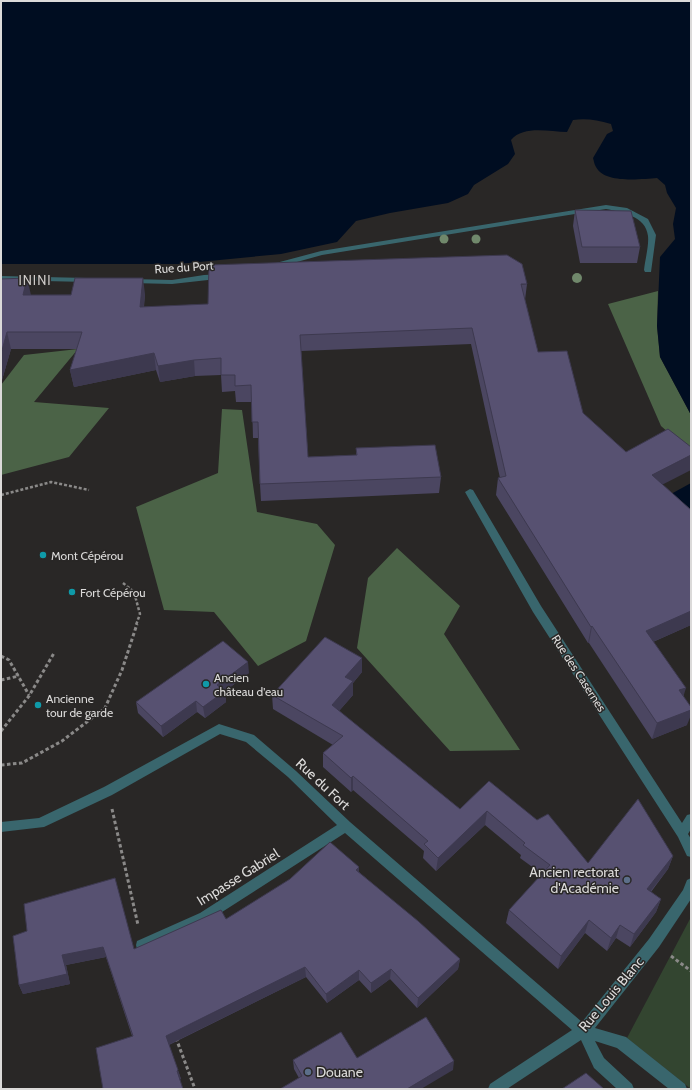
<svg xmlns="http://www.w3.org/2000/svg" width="692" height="1090" font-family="Cabin,sans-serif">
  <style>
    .green { fill: #334530 }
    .forest { fill: #4b6347 }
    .water { fill: #000d21 }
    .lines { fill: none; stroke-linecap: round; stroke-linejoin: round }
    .path-far1 { stroke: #8a8988; stroke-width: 2.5; stroke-dasharray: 3 2; stroke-linecap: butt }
    .path { stroke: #8a8988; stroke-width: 3; stroke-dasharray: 3.5 2.5; stroke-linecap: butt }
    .minor { fill: #39666d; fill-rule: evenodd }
    .tree { fill: #70886b }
    .wall { fill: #4b4661 }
    .shaded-wall { fill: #3d394f }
    .building { fill: #575171; stroke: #3d394f }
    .culture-dot { fill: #0f9aa8; stroke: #292726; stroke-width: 1.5 }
    .service-dot { fill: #5c6f8a; stroke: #292726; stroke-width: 1.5 }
    .labels { text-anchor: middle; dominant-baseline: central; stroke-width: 3; stroke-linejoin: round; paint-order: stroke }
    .street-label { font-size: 12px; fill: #dbdad9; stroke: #292726 }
    .poi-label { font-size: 12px; fill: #dbdad9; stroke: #292726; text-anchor: start }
    .neighbourhood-label { font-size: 13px; letter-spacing: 1px; fill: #cecbc9; stroke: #292726 }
    .near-street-label { font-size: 14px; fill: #dbdad9; stroke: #292726 }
    .near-poi-label { font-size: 14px; fill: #dbdad9; stroke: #292726; text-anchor: end }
  </style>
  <rect width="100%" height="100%" fill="#292726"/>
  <!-- green -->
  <polygon class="green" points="691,917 691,1089 627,1038"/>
  <!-- forest -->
  <g class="forest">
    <polygon points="658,291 657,326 660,357 691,415 691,452 661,426 608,304"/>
    <polygon points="78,349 34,402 109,408 69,457 1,475 1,385 24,355"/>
    <polygon points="222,409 242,410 257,512 317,524 335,545 306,641 258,666 214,612 164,610 136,507 218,473"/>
    <polygon points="397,548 460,606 444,634 520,750 450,751 357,648 368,578"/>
  </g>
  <!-- water -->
  <g class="water">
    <path d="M1,1H691V415L660,357L657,326L660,257L675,239L673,224L676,208L667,193L665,185L657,178C641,179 605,184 596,167C594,164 594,161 593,158L607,134L613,131L611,124C597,120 586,118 573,120L567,132C549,132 524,125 511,140L515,154L508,164L474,185L468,194L448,203L390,213L356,221L337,242L281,254L178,264H1Z"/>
    <polygon points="691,483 691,510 671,494"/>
  </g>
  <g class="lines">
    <!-- path-far1 -->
    <g class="path-far1">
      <polyline points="1,495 51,482 89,490"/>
      <polyline points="123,583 134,592 140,614 136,625"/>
    </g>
    <!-- path -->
    <g class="path">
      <polyline points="1,656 9,660 29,695"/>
      <polyline points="1,680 19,676"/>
      <polyline points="1,731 29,696 54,653"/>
      <polyline points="1,765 22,763 62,741 105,708 122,670 137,624"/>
      <polyline points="112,809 138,925"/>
      <polyline points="671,956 691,971"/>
      <polyline points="176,1038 195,1089"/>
    </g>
    <!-- minor -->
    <g class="minor">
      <path d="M606,205L627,208L648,219L656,235L651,272H645L644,270C645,260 649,246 648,236C646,216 622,212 606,209L322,255L279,267L275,265L276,263L321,251Z"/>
      <polygon points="223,274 227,276 226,278 172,284 131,283 127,281 131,279 172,280 204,275"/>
      <polygon points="1,276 87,278 91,280 87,282 1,280"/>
      <polygon points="470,489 473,490 541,606 682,823 687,815 691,814 691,829 688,834 691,839 691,857 687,856 678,837 533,612 465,492"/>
      <polygon points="219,724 254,735 296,771 350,822 582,1022 649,939 683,890 687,880 691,878 691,899 659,947 595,1028 626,1037 685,1084 687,1089 669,1089 617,1048 595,1041 604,1058 632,1084 634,1089 617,1089 594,1068 581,1040 507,1089 488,1089 490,1084 572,1030 345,833 208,921 147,949 142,951 137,949 136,945 137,941 200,913 337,825 288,777 246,742 220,734 112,795 44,827 1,832 1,822 39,818 104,787"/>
    </g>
  </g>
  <!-- trees -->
  <g class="tree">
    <circle cx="444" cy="239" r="4.5"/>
    <circle cx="476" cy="239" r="4.5"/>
    <circle cx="577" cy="278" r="5"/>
  </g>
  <!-- wall -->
  <g class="wall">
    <polygon points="575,210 640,247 637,263 580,263 573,226"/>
    <polygon points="1,279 31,295 145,294 144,307 208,304 527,284 525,300 538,352 583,413 691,510 691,625 653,642 684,696 687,725 652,739 589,643 588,643 496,495 498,478 500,478 471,344 301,351 308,457 356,455 356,448 441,477 439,493 261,501 260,484 258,438 253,438 252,402 236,402 235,391 222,392 221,375 195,376 160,382 156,370 74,387 70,370 77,349 11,349 2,380"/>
    <polygon points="362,658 362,672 353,683 353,695 339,711 460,809 489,781 588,863 673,856 668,869 651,892 661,899 656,912 630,947 616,938 607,951 585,933 558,969 506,923 509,910 542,874 520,858 521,855 485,825 436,871 423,858 424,851 353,790 351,792 323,767 323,753 333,745 273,709 272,695"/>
    <polygon points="249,673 225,691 226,702 205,718 197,712 163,737 138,713 136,702"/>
    <polygon points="359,867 359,872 460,959 458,969 417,1008 390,979 371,993 359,980 327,1003 306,977 169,1045 181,1079 180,1079 132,1036 106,957 66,965 70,984 23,994 19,985 13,936 134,949 226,919"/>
    <polygon points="357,1058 453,1070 299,1078 294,1069 293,1060"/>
  </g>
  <!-- shaded-wall -->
  <g class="shaded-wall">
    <polygon points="27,278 31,295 23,295"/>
    <polygon points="143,278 145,294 142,323 140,307"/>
    <polygon points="7,332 11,349 2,380 1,381 1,354"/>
    <polygon points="154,353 156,370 74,387 70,370"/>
    <polygon points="194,360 195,376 160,382 158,366"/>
    <polygon points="691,455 691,470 648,492 652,475"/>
    <polygon points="691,611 691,625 641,647 646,631"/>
    <polygon points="592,626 589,643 588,643 591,627"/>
    <polygon points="362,658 362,672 353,683 353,695 332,719 332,705 345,677"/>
    <polygon points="248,662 249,673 225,691 226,702 205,718 203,707 217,685"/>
    <polygon points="686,688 681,704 679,690"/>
    <polygon points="196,701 197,712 163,737 161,726"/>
    <polygon points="691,710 691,715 687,725 652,739 657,723"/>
    <polygon points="353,776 353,790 351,792 351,778"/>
    <polygon points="487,811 485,825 436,871 438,858"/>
    <polygon points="673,856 668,869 642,902 647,889"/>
    <polygon points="359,867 359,878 356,870"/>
    <polygon points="661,899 656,912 630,947 634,934"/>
    <polygon points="589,920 585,933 558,969 561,956"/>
    <polygon points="620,925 616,938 607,951 611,938"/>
    <polygon points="103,947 106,957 66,965 70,984 23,994 19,985 62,955"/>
    <polygon points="460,959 458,969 417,1008 418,998"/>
    <polygon points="305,967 306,977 168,1045 166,1036"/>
    <polygon points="391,969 390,979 371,993 371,983"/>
    <polygon points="359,970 359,980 327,1003 326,994"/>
    <polygon points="454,1061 453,1070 421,1089 407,1089"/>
    <polygon points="178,1070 181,1079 179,1080 177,1071"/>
  </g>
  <!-- building -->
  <g class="building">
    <polygon points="575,210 631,211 640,247 582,247"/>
    <polygon points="507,255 522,264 527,284 521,284 538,352 567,351 583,413 626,452 668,429 691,447 691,455 652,475 691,510 691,611 646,631 686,688 679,690 691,707 691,710 657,723 592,626 591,627 498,478 506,476 472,328 300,335 308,457 357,455 356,448 435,445 441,477 260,484 258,422 252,422 251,385 235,386 235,375 221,375 221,358 194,360 158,366 154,353 70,370 82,332 7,332 1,354 1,279 27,278 23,295 71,295 75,278 143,278 140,307 208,304 209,265"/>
    <polygon points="325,637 362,658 345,677 353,681 332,705 460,809 489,781 537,820 548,814 588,863 638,799 673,856 647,889 661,899 634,934 620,925 611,938 589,920 561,956 509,910 550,865 523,845 525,843 487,811 438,858 424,844 428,841 353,776 351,778 323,753 343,736 272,695"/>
    <polygon points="223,641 248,662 217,685 225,691 203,707 196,701 161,726 136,702"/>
    <polygon points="330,842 359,867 356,870 418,921 460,959 418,998 391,969 371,983 359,970 326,994 305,967 166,1036 178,1070 177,1071 183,1089 103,1089 96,1048 133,1036 103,947 62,955 67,974 19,985 13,936 27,931 24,904 115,878 134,949 221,910 226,919 290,879"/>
    <polygon points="426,1017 454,1061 407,1089 280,1089 302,1076 293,1060 341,1032 357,1058"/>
    <polygon points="586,1073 604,1089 562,1089"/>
  </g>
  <!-- markers -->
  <g class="culture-dot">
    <circle cx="43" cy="555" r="4"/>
    <circle cx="72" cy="592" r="4"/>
    <circle cx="206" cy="684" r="4"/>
    <circle cx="38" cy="705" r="4"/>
  </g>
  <g class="service-dot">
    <circle cx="627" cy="880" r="4"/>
    <circle cx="308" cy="1072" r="4"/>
  </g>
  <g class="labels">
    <!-- street labels -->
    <g class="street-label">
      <text transform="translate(184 267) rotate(-4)">Rue du Port</text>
      <text transform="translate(579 673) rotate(57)">Rue des Casernes</text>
    </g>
    <!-- poi labels -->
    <g class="poi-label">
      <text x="51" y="555">Mont Cépérou</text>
      <text x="80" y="592">Fort Cépérou</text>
      <text x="214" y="677">Ancien<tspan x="214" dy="14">château d'eau</tspan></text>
      <text x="46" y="698">Ancienne<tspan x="46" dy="14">tour de garde</tspan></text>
    </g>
    <!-- neighbourhood labels -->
    <g class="neighbourhood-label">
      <text x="35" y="280">ININI</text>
    </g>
    <!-- near-street labels -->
    <g class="near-street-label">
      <text transform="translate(323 784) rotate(43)">Rue du Fort</text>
      <text transform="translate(238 877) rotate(-32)">Impasse Gabriel</text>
      <text transform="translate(611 994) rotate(-50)">Rue Louis Blanc</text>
    </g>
    <!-- near-poi labels -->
    <g class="near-poi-label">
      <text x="619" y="872">Ancien rectorat<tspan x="619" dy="16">d'Académie</tspan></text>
      <text x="316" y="1072" text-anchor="start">Douane</text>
    </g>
  </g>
  <!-- border -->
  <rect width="692" height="1090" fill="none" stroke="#dbdad9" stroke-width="4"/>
</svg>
